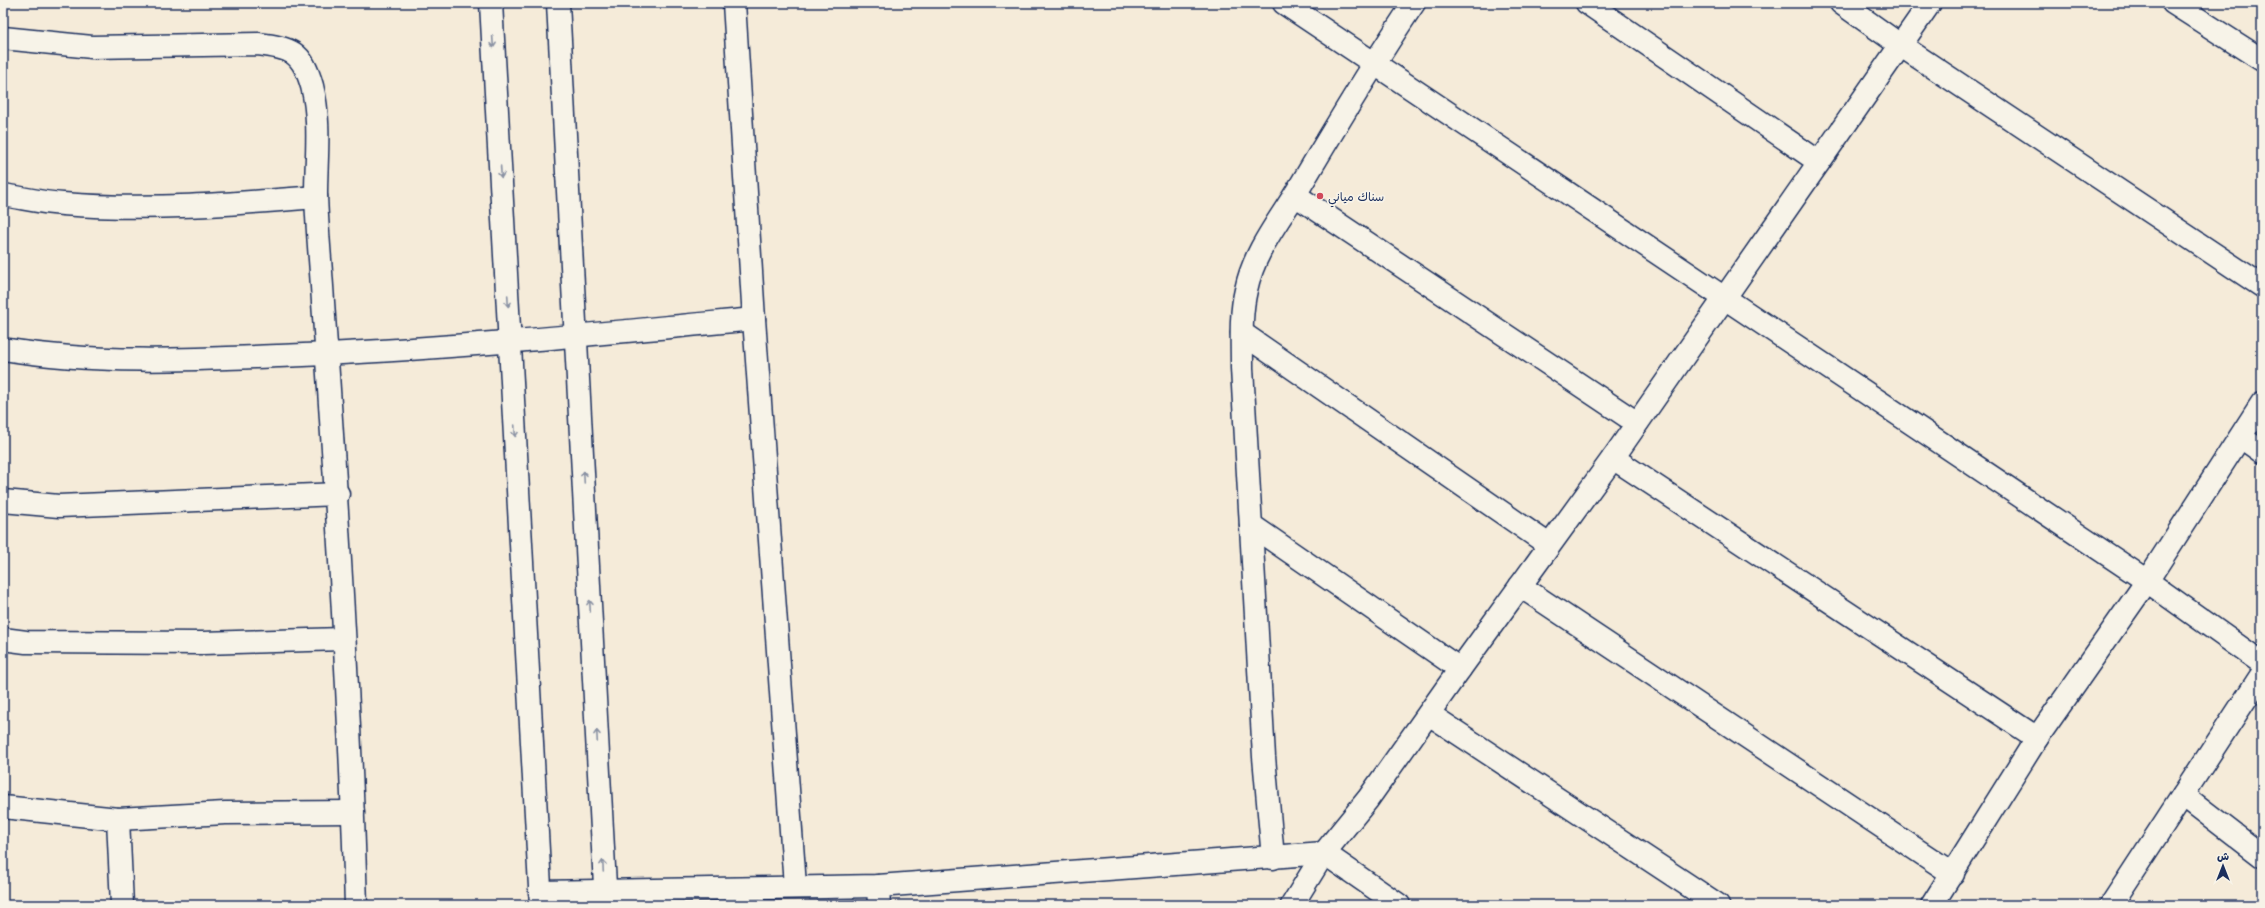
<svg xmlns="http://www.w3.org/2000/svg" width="2265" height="908" font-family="Mali,'Playpen Sans Arabic',sans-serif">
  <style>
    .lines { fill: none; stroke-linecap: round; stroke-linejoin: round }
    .minor-casing { stroke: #1b2f5e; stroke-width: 25 }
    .minor { stroke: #f7f3e8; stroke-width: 22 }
    .oneway { stroke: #8991a3 }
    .poi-dot { fill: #d1495b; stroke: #f7f3e8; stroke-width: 1.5 }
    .labels { text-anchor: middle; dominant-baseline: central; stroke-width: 3.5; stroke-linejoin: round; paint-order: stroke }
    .poi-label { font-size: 12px; fill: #1b2f5e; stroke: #f7f3e8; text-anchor: start }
  </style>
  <rect width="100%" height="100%" fill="#f5ebd9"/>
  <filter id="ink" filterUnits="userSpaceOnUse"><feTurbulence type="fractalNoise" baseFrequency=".025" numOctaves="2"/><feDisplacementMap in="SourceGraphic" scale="8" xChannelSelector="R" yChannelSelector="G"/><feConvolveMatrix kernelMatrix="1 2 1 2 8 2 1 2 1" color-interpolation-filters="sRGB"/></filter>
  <g filter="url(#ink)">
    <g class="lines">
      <defs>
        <g id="minor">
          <polyline points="491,3 541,905"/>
          <polyline points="558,3 606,905"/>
          <polyline points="734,3 754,319 795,886"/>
          <polyline points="1284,3 2147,581 2262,663"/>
          <polyline points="1587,3 1819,162"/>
          <polyline points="1841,3 1900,45 2262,286"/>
          <polyline points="2173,3 2262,60"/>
          <path d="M3,38L92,47L258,44C291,48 302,51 312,86C321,121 316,159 316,194C317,230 321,266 323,302C337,503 350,704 356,905"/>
          <path d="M3,195C23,198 43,203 63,204C148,211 232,204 316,197"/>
          <polyline points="1295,195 1637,423"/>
          <polyline points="1242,333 1549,545"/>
          <path d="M3,349C95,364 186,360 279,356C438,350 596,334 754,319"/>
          <polyline points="2241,437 2262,452"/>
          <polyline points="1613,458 2037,738"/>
          <polyline points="3,501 59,506 338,494"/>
          <polyline points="1251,525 1460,669"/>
          <polyline points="1520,586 1953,874"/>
          <polyline points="3,639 26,642 203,643 343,639"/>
          <polyline points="1429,714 1718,905"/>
          <polyline points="2183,795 2262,856"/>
          <polyline points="3,807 118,819 225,813 353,812"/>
          <polyline points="118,819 122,905"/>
          <path d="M1273,858L1264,757L1242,368C1242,342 1240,315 1246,290C1254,251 1279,221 1299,188C1336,126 1373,63 1414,3"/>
          <polyline points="878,886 879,905"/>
          <polyline points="540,892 878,886 1324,853 1399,905"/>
          <polyline points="1292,905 1324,853 1368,799 1460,669 1613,458 1930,3"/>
          <polyline points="1932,905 2037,738 2147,581 2262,403"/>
          <polyline points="2111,905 2262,674"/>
        </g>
      </defs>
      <!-- minor casing -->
      <use href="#minor" class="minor-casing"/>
      <!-- minor -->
      <use href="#minor" class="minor"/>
    </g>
    <!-- one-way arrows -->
    <defs><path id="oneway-shaft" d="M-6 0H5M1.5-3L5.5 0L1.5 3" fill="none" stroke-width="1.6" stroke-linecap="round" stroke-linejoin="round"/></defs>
    <g class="oneway">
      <use href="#oneway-shaft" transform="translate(493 42) rotate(86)"/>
      <use href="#oneway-shaft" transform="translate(501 172) rotate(86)"/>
      <use href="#oneway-shaft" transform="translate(508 301) rotate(87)"/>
      <use href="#oneway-shaft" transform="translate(515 431) rotate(87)"/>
      <use href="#oneway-shaft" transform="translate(584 477) rotate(-93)"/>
      <use href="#oneway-shaft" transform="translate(590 606) rotate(-93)"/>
      <use href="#oneway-shaft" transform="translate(597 736) rotate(-93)"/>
      <use href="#oneway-shaft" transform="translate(603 866) rotate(-93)"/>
    </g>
  </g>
  <!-- markers -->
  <circle class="poi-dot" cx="1320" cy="196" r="4"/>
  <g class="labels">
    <!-- poi labels -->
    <g class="poi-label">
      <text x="1328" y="196">سناك مياني</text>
    </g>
  </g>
  <!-- margin -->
  <rect width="2265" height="908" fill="none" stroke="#f7f3e8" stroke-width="16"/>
  <rect x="8" y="8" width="2249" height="892" fill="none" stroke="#1b2f5e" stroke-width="1.5" filter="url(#ink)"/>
  <!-- north arrow -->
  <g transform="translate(2223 866)" stroke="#f7f3e8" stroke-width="3" paint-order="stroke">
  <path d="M0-3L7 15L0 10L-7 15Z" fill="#1b2f5e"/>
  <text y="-6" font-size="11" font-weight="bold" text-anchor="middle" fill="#1b2f5e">ش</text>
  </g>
</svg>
